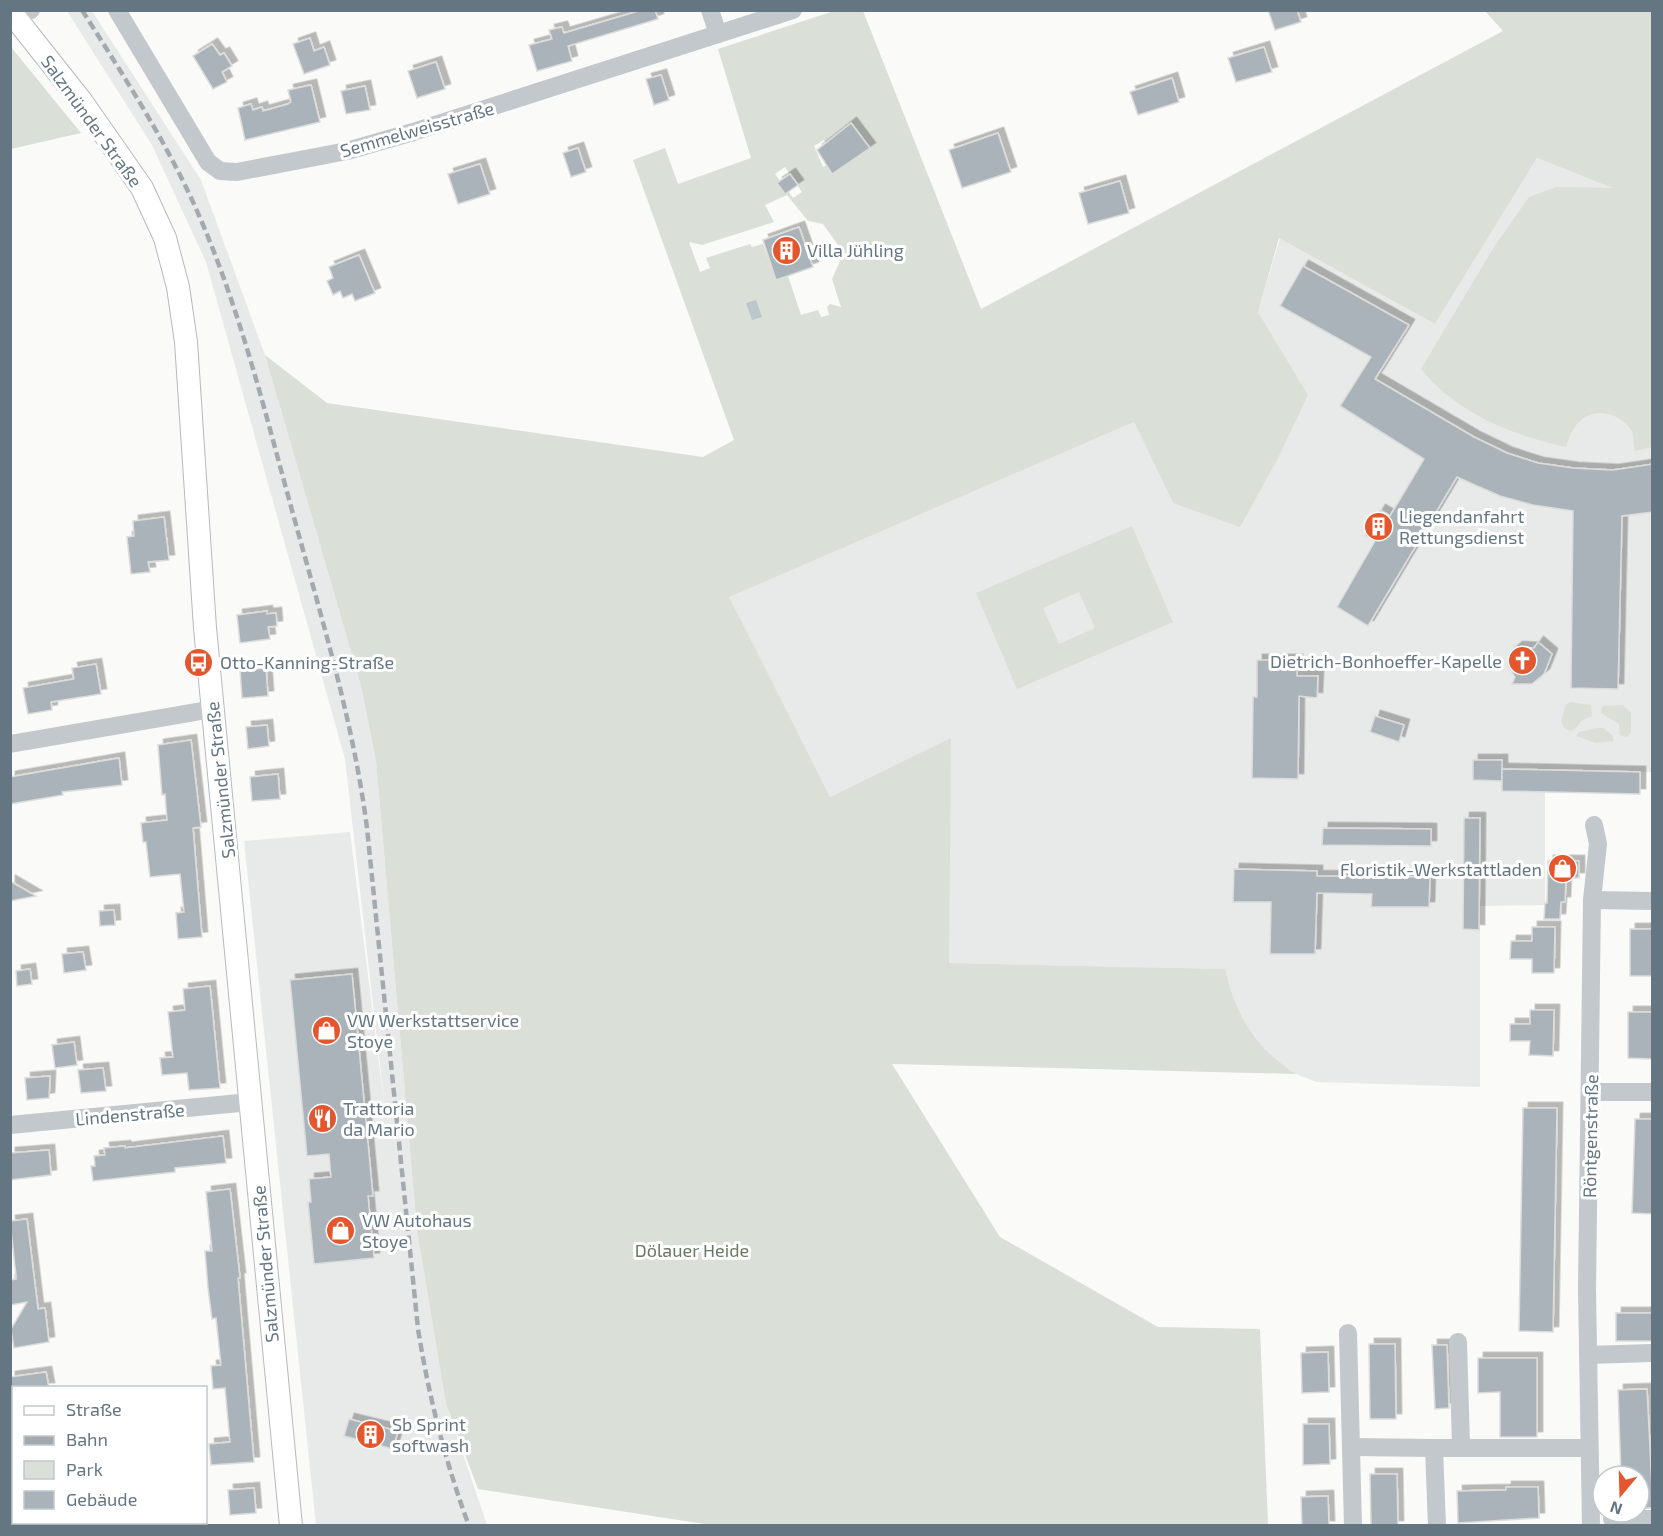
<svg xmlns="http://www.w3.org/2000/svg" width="1663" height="1536" font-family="'Exo 2',sans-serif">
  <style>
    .built { fill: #e8e9e9 }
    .green { fill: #dadfd7; fill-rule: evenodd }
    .water { fill: #bbc7cb }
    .building { fill: #aab3b9; stroke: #dcdcda; stroke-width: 1.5; filter: url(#shadow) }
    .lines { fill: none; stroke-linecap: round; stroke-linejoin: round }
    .major-casing { stroke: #b5babe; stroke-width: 24 }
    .minor { stroke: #c3c8cc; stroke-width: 18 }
    .major { stroke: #fff; stroke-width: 22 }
    .rail { stroke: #a2aab0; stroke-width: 4.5; stroke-dasharray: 9 4.5; stroke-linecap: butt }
    .labels { text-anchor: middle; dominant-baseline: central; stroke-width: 6; stroke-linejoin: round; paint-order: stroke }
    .street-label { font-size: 18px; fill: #657683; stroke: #fff }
    .poi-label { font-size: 18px; fill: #657683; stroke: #fff; text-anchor: start }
    .park-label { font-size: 18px; fill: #687a64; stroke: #fff }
  </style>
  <defs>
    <filter id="shadow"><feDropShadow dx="5.5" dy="-5.5" stdDeviation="0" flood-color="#0004"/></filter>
  </defs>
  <rect width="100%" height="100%" fill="#fafaf8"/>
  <!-- built -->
  <g class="built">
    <polygon points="67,11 92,11 201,180 265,355 361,686 376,761 417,1230 446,1404 487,1525 316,1525 244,841 350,832 386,1119 345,759 206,262 152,145"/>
    <polygon points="1537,158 1652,204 1652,772 1545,770 1545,905 1480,906 1480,1087 1317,1082 1296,1074 1276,1061 1250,1033 1231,997 1224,969 946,963 951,739 830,797 728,597 1134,422 1173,503 1308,396 1258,312 1280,238 1435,324"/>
  </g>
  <!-- green -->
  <g class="green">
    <path d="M834,11H863L981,309L1503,31L1485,11H1652V447L1635,451C1634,446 1634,438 1632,432C1625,417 1602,408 1587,416C1575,422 1570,435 1566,447C1511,435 1457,413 1421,369L1494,247L1529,197L1556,187L1612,188L1537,158L1435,324L1279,238L1258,312L1308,395L1277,460L1240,527L1173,503L1134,422L729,597L830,797L951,738L949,963L1225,969C1236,1016 1255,1048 1296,1074L892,1064L1000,1237L1158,1327L1260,1329L1268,1525H711L478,1489L446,1404L417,1230L376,761L361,686L265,355L327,403L703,457L734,440L633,160L665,148L678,184L751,158L718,49ZM851,123L870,148L862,154L843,130ZM824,140L841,168L832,173L827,165L823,167L814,146ZM785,167L802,192L793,198L775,174ZM787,195L808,221L823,224L846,256L841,259L832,279L841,307L830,304L827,307L829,315L821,317L818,310L801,315L788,276L776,280L763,244L752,247L750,244L706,258L710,268L700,272L689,242L702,245L774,222L765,205Z"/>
    <polygon points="10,47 11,47 81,133 11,149"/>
    <path d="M1132,526L1173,622L1017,689L976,593ZM1079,592L1095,628L1059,644L1043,608Z"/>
    <path d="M1570,702L1591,705L1592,716L1581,721L1574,730C1566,732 1564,728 1561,721L1566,705Z"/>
    <polygon points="1623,705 1631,713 1631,732 1627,737 1620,735 1619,724 1601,713 1602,706"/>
    <polygon points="1596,728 1603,728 1612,735 1614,741 1596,743 1576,736 1579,732"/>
  </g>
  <!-- water -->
  <polygon class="water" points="756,300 762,317 752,320 746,303"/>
  <!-- building -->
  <g class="building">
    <polygon points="642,10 655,10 658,19 568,46 572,61 537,71 529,45 552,39 549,30 562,27 564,33"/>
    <polygon points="1268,10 1297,10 1301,22 1275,30"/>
    <polygon points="310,38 314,51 324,47 330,65 304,74 293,44"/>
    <polygon points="212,44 220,55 224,53 232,66 222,72 227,82 213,89 193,56"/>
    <polygon points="1264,47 1272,72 1236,82 1228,58"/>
    <polygon points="436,62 445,89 417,98 408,71"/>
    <polygon points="661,75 669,100 654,105 646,79"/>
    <polygon points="1172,78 1179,102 1138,115 1130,92"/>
    <polygon points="311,85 320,122 245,140 238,108 251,104 253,110 262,107 263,111 288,104 291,102 288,90"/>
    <polygon points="365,86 370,110 346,114 341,91"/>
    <polygon points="851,123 870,148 832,174 817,150"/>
    <polygon points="998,133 1011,172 962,188 949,150"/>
    <polygon points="578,148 586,172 571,177 563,153"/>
    <polygon points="480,164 490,194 458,204 448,174"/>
    <polygon points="790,174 798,185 785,194 777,183"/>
    <polygon points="1120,181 1129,213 1088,224 1079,193"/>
    <polygon points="799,227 813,267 776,280 763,240"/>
    <polygon points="359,255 375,293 355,301 352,294 343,298 340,291 333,295 327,281 333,278 329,267"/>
    <polygon points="1303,266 1409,325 1375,379 1474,437 1507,453 1538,463 1573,468 1613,470 1653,464 1653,512 1622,516 1618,689 1571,688 1573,511 1533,505 1500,496 1457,477 1368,626 1337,607 1375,541 1365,536 1380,510 1390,516 1424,459 1340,406 1371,357 1280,306"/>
    <polygon points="164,517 169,560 148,562 150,572 131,574 127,537 134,536 133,521"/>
    <polygon points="267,611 267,614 276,613 277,626 268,627 270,639 240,643 237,615"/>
    <polygon points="1538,642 1552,654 1544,674 1532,684 1512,684 1515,677 1508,666 1509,654 1517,647 1534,648"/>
    <polygon points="1257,660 1297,660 1297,676 1318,676 1317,698 1299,696 1298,779 1252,778 1253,697 1257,697"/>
    <polygon points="96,664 101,694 51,702 52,710 28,714 23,688 74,679 72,668"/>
    <polygon points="266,668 268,696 242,698 240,670"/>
    <polygon points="1375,716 1404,725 1399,742 1370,732"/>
    <polygon points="267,725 269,746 248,749 246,727"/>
    <polygon points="191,740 201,827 193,828 202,937 178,939 176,913 184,912 180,874 150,877 146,842 143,842 141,823 167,820 165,794 162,795 158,745"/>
    <polygon points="119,758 122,785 62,792 63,795 10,804 10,777"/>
    <polygon points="1473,760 1502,760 1502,781 1473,780"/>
    <polygon points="1502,769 1640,772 1640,794 1502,791"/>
    <polygon points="278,774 280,799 252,801 250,777"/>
    <polygon points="1464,818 1480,818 1479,930 1463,929"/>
    <polygon points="1323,828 1431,829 1431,846 1322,845"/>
    <polygon points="1548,861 1579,861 1579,878 1566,878 1565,902 1561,902 1560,919 1544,919 1545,903 1547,903"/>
    <polygon points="1234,869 1317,871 1317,876 1430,877 1429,907 1371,907 1372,894 1317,893 1315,954 1270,954 1271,902 1233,902"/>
    <polygon points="10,881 36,896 10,901"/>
    <polygon points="114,910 115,925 100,926 99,911"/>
    <polygon points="1532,927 1555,927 1554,973 1532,973 1532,959 1510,959 1511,941 1532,941"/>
    <rect x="1630" y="929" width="23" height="47"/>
    <polygon points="83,952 86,970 64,973 62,954"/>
    <polygon points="30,969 32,984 17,986 16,971"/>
    <polygon points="352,974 373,1196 368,1196 374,1258 314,1264 308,1202 311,1202 309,1179 331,1177 329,1154 307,1156 290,980"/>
    <polygon points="210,986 220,1088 189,1090 187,1073 162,1075 160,1058 173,1057 168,1012 185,1010 183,989"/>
    <polygon points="1530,1010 1554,1010 1553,1056 1529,1055 1530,1041 1510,1041 1510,1024 1530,1024"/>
    <polygon points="1628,1012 1652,1012 1652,1059 1628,1058"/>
    <polygon points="74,1042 77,1065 55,1068 52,1045"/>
    <polygon points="103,1068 106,1091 81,1093 78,1070"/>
    <polygon points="50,1076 49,1098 27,1100 25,1078"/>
    <polygon points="1523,1108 1557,1108 1553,1332 1519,1331"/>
    <polygon points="1635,1119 1653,1119 1653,1214 1632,1213"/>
    <polygon points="223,1136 226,1163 175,1168 175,1172 93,1181 91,1166 95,1166 94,1156 105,1155 104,1148 125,1146 125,1148"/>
    <polygon points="49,1150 51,1175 10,1180 10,1153"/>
    <polygon points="230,1189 240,1278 238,1278 254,1462 211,1465 209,1444 230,1442 225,1388 213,1389 211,1366 221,1365 216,1318 212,1319 208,1288 205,1251 212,1251 206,1192"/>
    <polygon points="27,1219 38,1309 45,1308 49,1342 14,1348 11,1329 27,1302 10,1305 10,1280 16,1279 16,1275 10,1221"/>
    <rect x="1616" y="1313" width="37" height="28"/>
    <polygon points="1369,1344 1395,1344 1396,1419 1370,1419"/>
    <polygon points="1432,1345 1447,1345 1449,1408 1435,1409"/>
    <polygon points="1328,1352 1329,1392 1302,1393 1301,1353"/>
    <polygon points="1478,1358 1537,1358 1537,1437 1500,1437 1500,1392 1478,1393"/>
    <polygon points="46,1372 49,1388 10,1388 10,1377"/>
    <polygon points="1647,1389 1653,1508 1639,1508 1639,1476 1621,1476 1618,1390"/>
    <polygon points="349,1419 398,1431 393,1449 344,1436"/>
    <polygon points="1303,1424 1329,1424 1330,1464 1303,1465"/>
    <polygon points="1370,1474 1397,1474 1398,1526 1371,1526"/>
    <polygon points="1506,1487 1538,1487 1539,1518 1458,1523 1457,1491 1506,1490"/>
    <polygon points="254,1488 256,1513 230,1515 228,1490"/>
    <polygon points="1328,1496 1329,1526 1302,1526 1301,1497"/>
  </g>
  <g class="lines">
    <defs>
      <polyline id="major" points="10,11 82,102 142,188 165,238 178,287 186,342 205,628 291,1526"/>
    </defs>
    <!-- major casing -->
    <use href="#major" class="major-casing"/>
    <!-- minor -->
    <g class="minor">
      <polyline points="117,10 208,162 220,171 237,172 347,151 413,132 793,10"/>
      <polyline points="710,10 718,34"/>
      <polyline points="15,17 31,10"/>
      <polyline points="10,744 213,709"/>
      <polyline points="1592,900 1652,901"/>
      <polyline points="1591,1089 1600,1092 1652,1092"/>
      <polyline points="10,1125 250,1102"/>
      <polyline points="1348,1333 1353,1526"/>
      <polyline points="1458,1342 1461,1446"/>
      <polyline points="1588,1355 1652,1353"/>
      <polyline points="1351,1447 1434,1448 1437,1526"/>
      <polyline points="1434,1448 1589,1448"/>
      <polyline points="10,1482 14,1505"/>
      <polyline points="1612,1519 1652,1519"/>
      <polyline points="16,1522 16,1526"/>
      <polyline points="1591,1526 1587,1289 1592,900 1598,844 1594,825"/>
    </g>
    <!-- major -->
    <use href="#major" class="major"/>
    <!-- rail -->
    <path class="rail" d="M82,10C128,83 174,153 206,232C246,329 270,432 298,532C325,630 354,727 367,828L418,1329C429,1397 445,1461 469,1526"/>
  </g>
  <!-- icons -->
  <defs>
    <symbol id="building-disc" viewBox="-11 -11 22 22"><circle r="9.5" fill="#e4572e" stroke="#fff"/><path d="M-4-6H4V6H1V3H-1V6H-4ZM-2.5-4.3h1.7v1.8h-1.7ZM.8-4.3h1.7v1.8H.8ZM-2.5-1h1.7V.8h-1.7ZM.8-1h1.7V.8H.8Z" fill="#fff"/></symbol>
    <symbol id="church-disc" viewBox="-11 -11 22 22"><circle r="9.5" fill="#e4572e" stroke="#fff"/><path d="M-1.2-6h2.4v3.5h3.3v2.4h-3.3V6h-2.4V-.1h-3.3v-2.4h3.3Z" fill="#fff"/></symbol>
    <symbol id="bus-disc" viewBox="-11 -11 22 22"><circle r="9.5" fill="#e4572e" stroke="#fff"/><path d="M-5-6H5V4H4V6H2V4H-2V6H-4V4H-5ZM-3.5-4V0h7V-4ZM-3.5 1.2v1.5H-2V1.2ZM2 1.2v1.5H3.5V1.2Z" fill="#fff"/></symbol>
    <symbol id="shop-disc" viewBox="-11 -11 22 22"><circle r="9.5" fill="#e4572e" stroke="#fff"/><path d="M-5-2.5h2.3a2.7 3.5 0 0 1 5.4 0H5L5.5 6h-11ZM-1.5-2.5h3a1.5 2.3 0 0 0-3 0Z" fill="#fff"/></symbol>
    <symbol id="restaurant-disc" viewBox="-11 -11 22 22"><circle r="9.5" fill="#e4572e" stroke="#fff"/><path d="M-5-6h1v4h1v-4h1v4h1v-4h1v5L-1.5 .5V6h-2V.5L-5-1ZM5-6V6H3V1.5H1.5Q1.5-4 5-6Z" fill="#fff"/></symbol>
  </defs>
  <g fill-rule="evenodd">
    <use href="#building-disc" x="770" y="234" width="33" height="33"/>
    <use href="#building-disc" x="1362" y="510" width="33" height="33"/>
    <use href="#church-disc" x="1506" y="644" width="33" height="33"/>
    <use href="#bus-disc" x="182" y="646" width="33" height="33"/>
    <use href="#shop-disc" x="1546" y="852" width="33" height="33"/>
    <use href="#shop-disc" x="310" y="1014" width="33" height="33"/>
    <use href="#restaurant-disc" x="306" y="1102" width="33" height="33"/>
    <use href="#shop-disc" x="324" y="1214" width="33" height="33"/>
    <use href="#building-disc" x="354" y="1418" width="33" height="33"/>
  </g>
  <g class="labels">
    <!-- street labels -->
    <g class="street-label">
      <text transform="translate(92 121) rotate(54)">Salzmünder Straße</text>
      <text transform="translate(417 129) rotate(-16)">Semmelweisstraße</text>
      <text transform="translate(220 780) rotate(-96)">Salzmünder Straße</text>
      <text transform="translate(130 1114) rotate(-5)">Lindenstraße</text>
      <text transform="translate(1590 1136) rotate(-89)">Röntgenstraße</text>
      <text transform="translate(265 1264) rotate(-95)">Salzmünder Straße</text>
    </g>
    <!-- poi labels -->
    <g class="poi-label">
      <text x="807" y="250">Villa Jühling</text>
      <text x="1399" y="516">Liegendanfahrt<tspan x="1399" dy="21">Rettungsdienst</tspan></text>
      <text x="1502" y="661" text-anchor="end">Dietrich-Bonhoeffer-Kapelle</text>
      <text x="220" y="662">Otto-Kanning-Straße</text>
      <text x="1542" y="869" text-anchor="end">Floristik-Werkstattladen</text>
      <text x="347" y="1020">VW Werkstattservice<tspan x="347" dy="21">Stoye</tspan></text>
      <text x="343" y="1108">Trattoria<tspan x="343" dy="21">da Mario</tspan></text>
      <text x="362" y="1220">VW Autohaus<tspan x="362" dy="21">Stoye</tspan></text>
      <text x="392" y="1424">Sb Sprint<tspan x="392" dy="21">softwash</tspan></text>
    </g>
    <!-- park labels -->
    <g class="park-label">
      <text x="692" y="1250">Dölauer Heide</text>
    </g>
  </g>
  <!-- border -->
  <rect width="1663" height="1536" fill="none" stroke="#657683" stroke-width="24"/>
  <!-- legend -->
  <rect x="12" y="1386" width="195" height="138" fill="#ffffff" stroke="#c1c8cd" stroke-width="1.5"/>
  <rect x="24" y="1406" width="30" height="9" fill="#ffffff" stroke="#c1c8cd" stroke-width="1.5"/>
  <text x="66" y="1416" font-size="18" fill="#657683">Straße</text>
  <rect x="24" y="1436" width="30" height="9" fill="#a2aab0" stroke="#c1c8cd" stroke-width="1.5"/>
  <text x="66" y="1446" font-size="18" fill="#657683">Bahn</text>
  <rect x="24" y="1461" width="30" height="18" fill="#dadfd7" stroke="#c1c8cd" stroke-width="1.5"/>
  <text x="66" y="1476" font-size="18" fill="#657683">Park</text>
  <rect x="24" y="1491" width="30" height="18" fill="#aab3b9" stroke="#c1c8cd" stroke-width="1.5"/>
  <text x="66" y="1506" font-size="18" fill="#657683">Gebäude</text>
  <!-- north arrow -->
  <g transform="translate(1621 1494) rotate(199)"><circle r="28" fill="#ffffff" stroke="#c1c8cd" stroke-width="1.5"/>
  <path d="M0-4.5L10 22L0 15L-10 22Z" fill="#e4572e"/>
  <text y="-9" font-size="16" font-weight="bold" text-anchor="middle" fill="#657683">N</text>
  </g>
</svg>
